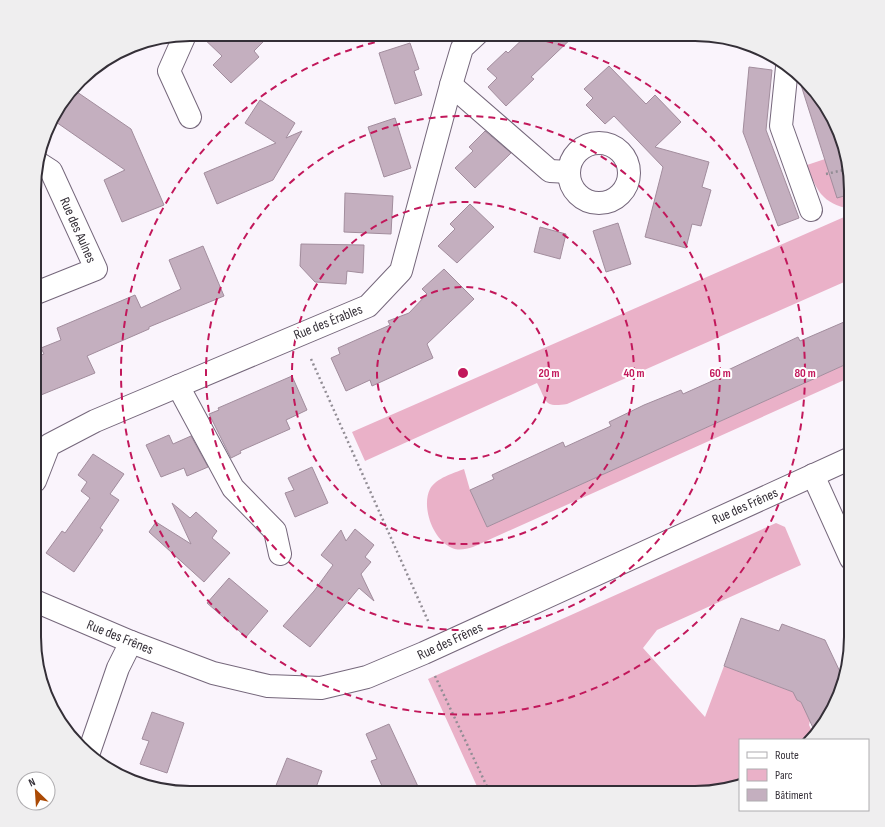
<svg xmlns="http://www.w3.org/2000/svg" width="885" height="827" font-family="'Sofia Sans Condensed',sans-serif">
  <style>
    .green { fill: #eab1c8 }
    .building { fill: #c4afbf; stroke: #a28d9d }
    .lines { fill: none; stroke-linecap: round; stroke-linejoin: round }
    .minor-casing { stroke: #75677b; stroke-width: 24 }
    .path { stroke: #928d95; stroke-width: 2.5; stroke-dasharray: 2 3; stroke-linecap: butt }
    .minor { stroke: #fff; stroke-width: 22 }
    .ring { fill: none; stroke: #c2185b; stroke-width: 2; stroke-dasharray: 7 5 }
    .labels { text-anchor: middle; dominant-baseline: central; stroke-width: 4; stroke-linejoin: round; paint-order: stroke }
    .street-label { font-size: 14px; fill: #342f37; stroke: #fff }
    .rim { fill: none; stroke: #342f37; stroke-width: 2 }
    .centre { fill: #c2185b; stroke: #fff; stroke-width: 2 }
    .ring-label { font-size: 12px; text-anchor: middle; font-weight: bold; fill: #c2185b; stroke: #fff; stroke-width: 4; stroke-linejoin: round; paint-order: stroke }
  </style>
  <rect width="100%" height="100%" fill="#faf4fc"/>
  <!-- green -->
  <g class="green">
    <path d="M825,159L851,180V209C822,204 816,190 807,165Z"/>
    <path d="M851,214V279L567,404C543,408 547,401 537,383L365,461L352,432Z"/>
    <path d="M851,362V377L473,547C466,549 459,551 452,548C433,540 421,507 430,489C436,478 454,473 464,469L470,490L487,527Z"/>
    <polygon points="776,523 785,527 801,565 657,630 643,648 705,717 724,666 793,692 801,702 810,721 809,725 812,731 809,740 740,740 740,785 705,793 480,793 428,679"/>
  </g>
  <!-- building -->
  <g class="building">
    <polygon points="199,34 271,34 254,51 259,57 231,83 213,65 222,56"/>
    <polygon points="528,34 576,34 531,77 534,79 506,106 488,87 497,78 487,69 506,51 508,53"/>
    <polygon points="410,43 419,69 414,71 422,95 395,104 379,53"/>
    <polygon points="609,66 646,104 655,95 681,122 655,147 709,162 702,187 711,190 701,226 692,224 686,248 645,237 663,167 614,116 605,124 586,105 593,98 584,89"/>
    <polygon points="749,67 772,70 766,130 799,218 778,226 743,132"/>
    <polygon points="806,82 812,87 839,130 851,180 851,194 837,198 801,85"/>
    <polygon points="77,92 131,129 164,205 122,222 104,180 125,170 56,122"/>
    <polygon points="260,100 295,123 286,138 302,131 273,180 217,204 204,173 276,143 245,123"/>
    <polygon points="395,118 411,168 384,177 368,127"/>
    <polygon points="485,131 511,153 475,188 455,168 473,151 469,147"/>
    <polygon points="345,193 393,196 391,234 344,232"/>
    <polygon points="470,204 494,227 457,263 438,246 455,229 450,224"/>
    <polygon points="618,223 631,264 606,272 593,231"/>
    <polygon points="540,227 566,234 560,259 534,252"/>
    <polygon points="301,244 364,245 363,273 347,271 346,284 315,282 300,266"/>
    <polygon points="203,246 224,296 149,327 149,329 87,356 95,373 36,397 36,357 44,354 41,348 61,340 57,328 135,295 141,308 181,289 169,260"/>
    <polygon points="444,269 474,299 427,344 433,358 372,386 370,380 346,391 331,358 340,354 338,348 390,325 388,321 409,313 427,294 422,289"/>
    <polygon points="851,319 851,362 487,527 470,490 494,479 492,475 563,442 565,447 611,426 609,422 644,405 681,390 683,394 730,373 728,370 798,337 800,341"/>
    <polygon points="292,376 307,410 286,420 290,429 240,451 241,453 231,458 209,414 219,410 218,408"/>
    <polygon points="169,435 173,444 191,436 208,467 187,476 184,468 161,477 146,445"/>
    <polygon points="93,454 124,474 110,494 119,500 100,528 103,530 74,572 46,553 62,531 65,533 90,498 81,491 87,482 78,475"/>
    <polygon points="312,467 328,503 295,517 285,493 294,490 288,478"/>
    <polygon points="172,503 190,518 196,512 217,531 212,538 230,553 204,582 149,532 156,522 191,544"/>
    <polygon points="355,529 374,545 365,557 371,562 361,574 374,601 359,588 310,647 283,626 314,591 333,565 321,555 341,530 346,541"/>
    <polygon points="229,578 268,611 246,637 207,603"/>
    <polygon points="741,618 779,631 782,624 825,640 842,676 835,706 815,732 801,702 797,700 793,692 724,666"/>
    <polygon points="152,712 184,723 167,773 140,764 149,741 142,739"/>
    <polygon points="389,724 421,793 385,793 371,761 377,759 366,734"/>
    <polygon points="287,758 322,771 314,793 273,793"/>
  </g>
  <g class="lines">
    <defs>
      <g id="minor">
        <polyline points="185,35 169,71 190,117"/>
        <polyline points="787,67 781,126 811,210"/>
        <polyline points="451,85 550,171 569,172"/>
        <circle cx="599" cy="173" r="30"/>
        <polyline points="36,293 96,269 51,171 37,162"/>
        <polyline points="178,386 233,488 275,531 280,554"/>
        <polyline points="813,475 851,559"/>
        <polyline points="35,481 49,445 95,421 368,306 401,271 451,85 462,48 477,34"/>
        <polyline points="35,601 131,642 213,673 268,686 321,688 367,677 424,653 851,458"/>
        <polyline points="89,752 118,668 131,642"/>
      </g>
    </defs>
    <!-- minor casing -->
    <use href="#minor" class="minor-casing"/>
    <!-- path -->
    <g class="path">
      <polyline points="826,174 848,169"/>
      <polyline points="311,359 429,623"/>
      <polyline points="435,676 490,793"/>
      <polyline points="569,793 585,786 600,793"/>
    </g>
    <!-- minor -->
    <use href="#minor" class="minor"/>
  </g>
  <!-- distance rings -->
  <g class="ring">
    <circle cx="463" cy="373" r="86"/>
    <circle cx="463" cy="373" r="171"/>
    <circle cx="463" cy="373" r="257"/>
    <path d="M511 34A342 342 0 1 1 415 34"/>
  </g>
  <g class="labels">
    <!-- street labels -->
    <g class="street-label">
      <text transform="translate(78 230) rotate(66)">Rue des Aulnes</text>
      <text transform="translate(328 322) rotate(-22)">Rue des Érables</text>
      <text transform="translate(745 506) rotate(-24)">Rue des Frênes</text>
      <text transform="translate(120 637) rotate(22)">Rue des Frênes</text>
      <text transform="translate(450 641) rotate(-25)">Rue des Frênes</text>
    </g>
  </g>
  <!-- crop -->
  <path d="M0 0H885V827H0ZM190 41H695A149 149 0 0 1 844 190V637A149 149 0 0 1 695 786H190A149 149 0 0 1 41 637V190A149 149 0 0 1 190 41Z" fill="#efeeef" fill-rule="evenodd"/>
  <path class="rim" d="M190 41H695A149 149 0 0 1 844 190V637A149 149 0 0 1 695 786H190A149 149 0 0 1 41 637V190A149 149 0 0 1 190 41Z"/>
  <circle cx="463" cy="373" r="6" class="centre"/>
  <g class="ring-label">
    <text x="549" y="377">20 m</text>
    <text x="634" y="377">40 m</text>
    <text x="720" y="377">60 m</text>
    <text x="805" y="377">80 m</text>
  </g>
  <!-- legend -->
  <rect x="739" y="739" width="130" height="72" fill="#ffffff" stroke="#aeacaf"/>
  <rect x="747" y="752" width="20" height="6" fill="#ffffff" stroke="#aeacaf"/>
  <text x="775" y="759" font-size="12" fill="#342f37">Route</text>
  <rect x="747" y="769" width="20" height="12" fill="#eab1c8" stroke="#aeacaf"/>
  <text x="775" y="779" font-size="12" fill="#342f37">Parc</text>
  <rect x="747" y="789" width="20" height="12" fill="#c4afbf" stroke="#aeacaf"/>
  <text x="775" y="799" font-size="12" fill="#342f37">Bâtiment</text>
  <!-- north arrow -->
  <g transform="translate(36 791) rotate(335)"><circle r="19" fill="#ffffff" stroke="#aeacaf"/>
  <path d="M0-3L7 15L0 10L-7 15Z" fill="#ab4a05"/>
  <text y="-6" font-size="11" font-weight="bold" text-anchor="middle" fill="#342f37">N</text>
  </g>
</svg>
